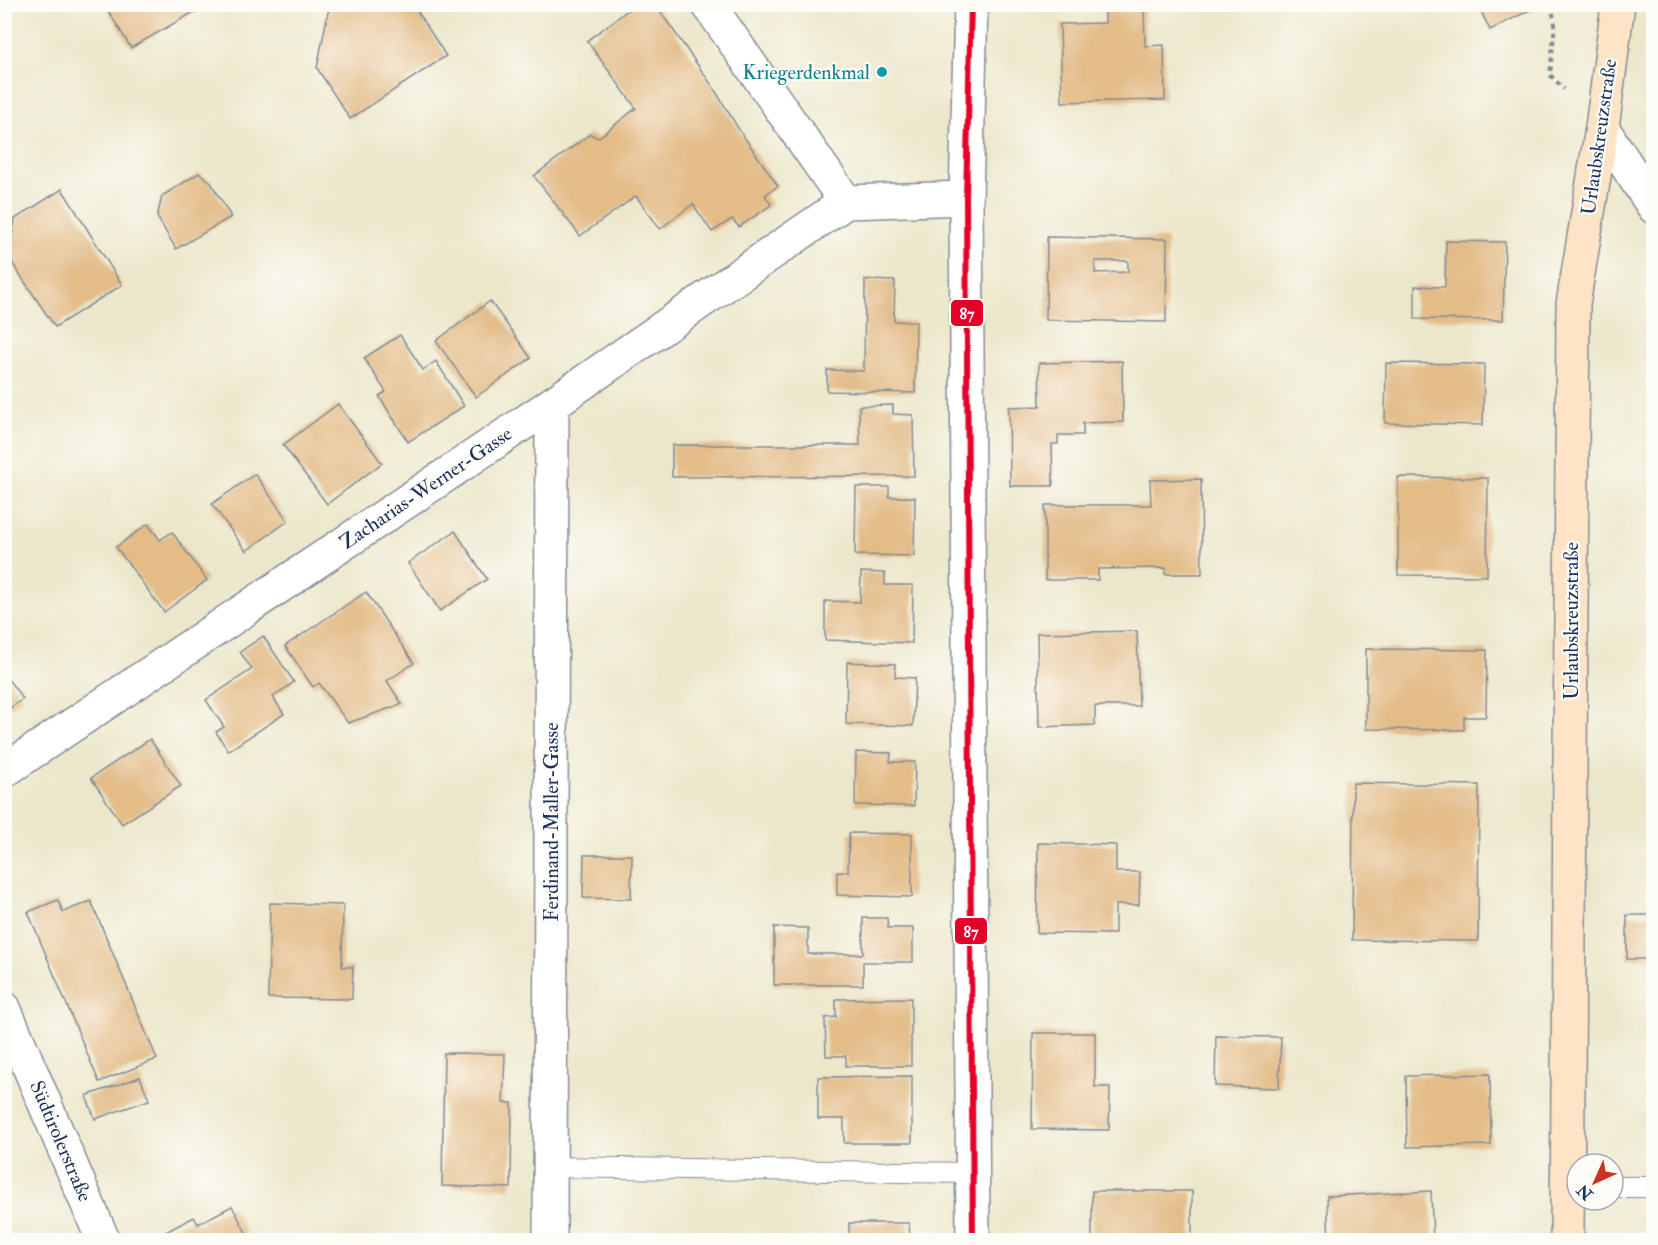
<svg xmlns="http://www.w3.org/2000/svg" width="1658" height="1245" font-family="'IM FELL Double Pica',serif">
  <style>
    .building { fill: #e3bc88; fill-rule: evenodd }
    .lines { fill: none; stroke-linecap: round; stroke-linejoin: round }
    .lane-casing { stroke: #848b94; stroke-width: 22 }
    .street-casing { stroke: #848b94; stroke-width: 36 }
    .secondary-casing { stroke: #848b94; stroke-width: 36 }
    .path { stroke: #848b94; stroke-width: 4; stroke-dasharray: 4.5 4.5; stroke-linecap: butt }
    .lane { stroke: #fff; stroke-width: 20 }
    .street { stroke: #fff; stroke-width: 33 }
    .secondary { stroke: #fee4c6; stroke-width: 33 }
    .bus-1-casing { stroke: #fdfcf7; stroke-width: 10 }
    .bus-1 { stroke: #e4002b; stroke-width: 6 }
    .culture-dot { fill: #0f9aa8; stroke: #fdfcf7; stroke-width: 2 }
    .labels { text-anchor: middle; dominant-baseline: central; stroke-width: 4.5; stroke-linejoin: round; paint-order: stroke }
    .culture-label { font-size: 20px; fill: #0d838f; stroke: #fdfcf7; text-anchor: end }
    .street-label { font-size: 20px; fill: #1b2f5e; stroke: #fdfcf7 }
    .line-badge { stroke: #fdfcf7; stroke-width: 2 }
    .badge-label { font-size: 16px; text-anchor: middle; font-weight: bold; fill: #fff }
  </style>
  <rect width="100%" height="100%" fill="#fdfcf7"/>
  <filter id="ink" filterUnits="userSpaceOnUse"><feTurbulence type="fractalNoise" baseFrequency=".0167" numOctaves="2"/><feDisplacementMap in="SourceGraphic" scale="12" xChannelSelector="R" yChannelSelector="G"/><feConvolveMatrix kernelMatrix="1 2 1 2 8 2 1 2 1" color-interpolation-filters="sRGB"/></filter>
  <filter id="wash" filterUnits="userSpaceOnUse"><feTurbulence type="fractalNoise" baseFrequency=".008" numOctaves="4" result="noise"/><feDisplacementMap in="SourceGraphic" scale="24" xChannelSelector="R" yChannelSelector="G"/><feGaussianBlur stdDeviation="1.35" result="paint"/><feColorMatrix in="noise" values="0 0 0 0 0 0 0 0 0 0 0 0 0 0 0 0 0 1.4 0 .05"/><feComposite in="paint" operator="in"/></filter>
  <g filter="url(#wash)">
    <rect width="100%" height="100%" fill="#ece7cb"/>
    <g id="blocks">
      <!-- building -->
      <g class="building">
        <polygon points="104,4 208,4 131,48"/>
        <polygon points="339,4 406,4 414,6 446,56 350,119 317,68 328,12"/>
        <polygon points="636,4 655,4 713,87 738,128 778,186 765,195 771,205 739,227 732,219 712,232 693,204 660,229 636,196 580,236 534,176 590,134 598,138 636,108 587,41"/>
        <polygon points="1494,4 1542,4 1490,30 1481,11"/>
        <polygon points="1105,6 1144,6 1145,46 1164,45 1165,100 1062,102 1060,24 1105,23"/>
        <polygon points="199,173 210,181 231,217 176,249 157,217 162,196"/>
        <polygon points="62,189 122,285 55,327 4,251 4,239 13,233 15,219"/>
        <path d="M1047,237L1167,239L1166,322L1046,320ZM1095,261H1128V272L1095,273Z"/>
        <polygon points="1446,241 1505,242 1503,320 1415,319 1415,286 1445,287"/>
        <polygon points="865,280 895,281 894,321 916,322 915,393 827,391 827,370 864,371"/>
        <polygon points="490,301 531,358 476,397 436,341"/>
        <polygon points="400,335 423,370 436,361 464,406 408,442 379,396 386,392 364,358"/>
        <polygon points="1122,361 1123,422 1083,423 1083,435 1058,435 1058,444 1052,444 1053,486 1010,486 1009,407 1040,406 1039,363"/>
        <polygon points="1386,363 1484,364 1483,425 1385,423"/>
        <polygon points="338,404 382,463 327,504 283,445"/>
        <polygon points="893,405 893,414 913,415 914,476 672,477 672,445 860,445 859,406"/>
        <polygon points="255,474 288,521 246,551 212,504"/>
        <polygon points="1398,477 1488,478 1487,576 1398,575"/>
        <polygon points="1201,479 1202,574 1165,574 1166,568 1098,569 1098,580 1045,580 1045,505 1151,505 1150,480"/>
        <polygon points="856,487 889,487 889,497 915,497 914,556 855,555"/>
        <polygon points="148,524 160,540 172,532 207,580 164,612 116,547"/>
        <polygon points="455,531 487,579 440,611 408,563"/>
        <polygon points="861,572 885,573 885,585 913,585 912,643 825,640 825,601 860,602"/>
        <polygon points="366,592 414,663 387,681 402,704 348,723 319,683 313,687 285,646"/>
        <polygon points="1137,631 1139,706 1095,706 1095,725 1039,727 1037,633"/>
        <polygon points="263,636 294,682 273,697 284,714 228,751 216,732 224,727 206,700 252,669 240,652"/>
        <polygon points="1366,649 1487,650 1486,717 1464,717 1464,730 1366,729"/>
        <polygon points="847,662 895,664 895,677 915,678 913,726 846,724"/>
        <polygon points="4,674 23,699 4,712"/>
        <polygon points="150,739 181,786 122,824 91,778"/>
        <polygon points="856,752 891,753 890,762 915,762 914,806 855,805"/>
        <polygon points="1353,783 1479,785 1478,941 1352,940"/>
        <polygon points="849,833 912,834 912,897 837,895 837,872 848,872"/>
        <polygon points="1038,843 1116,845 1116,872 1140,872 1139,905 1115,905 1115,934 1037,933"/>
        <polygon points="584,855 632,855 631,899 583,898"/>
        <polygon points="58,900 63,912 91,901 157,1059 99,1082 28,912"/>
        <polygon points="270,903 343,905 342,967 353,967 352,999 268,998"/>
        <rect x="1627" y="915" width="26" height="44"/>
        <polygon points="863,918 887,918 888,928 913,928 913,962 863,962 863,985 774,985 774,927 808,928 808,954 863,954"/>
        <polygon points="911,998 911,1066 846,1066 846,1056 826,1056 825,1018 836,1017 836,999"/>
        <polygon points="1033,1033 1095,1033 1095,1087 1110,1087 1109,1130 1032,1129"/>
        <polygon points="1216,1036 1281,1037 1279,1088 1215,1086"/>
        <polygon points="444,1053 505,1054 503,1103 512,1103 511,1188 442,1186"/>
        <polygon points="1490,1074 1491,1145 1407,1147 1406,1076"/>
        <polygon points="912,1076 912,1143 844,1143 844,1119 818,1119 818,1077"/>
        <polygon points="140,1077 149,1100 95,1119 86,1096"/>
        <rect x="1092" y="1191" width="100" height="49"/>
        <polygon points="1431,1191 1433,1240 1329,1240 1327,1196"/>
        <polygon points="232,1206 250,1240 163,1240 160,1235 194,1217 198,1224"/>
        <polygon points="849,1223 909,1223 910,1240 849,1240"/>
      </g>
    </g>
  </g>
  <g filter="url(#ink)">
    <use href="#blocks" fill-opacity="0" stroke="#848b94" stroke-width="1.5"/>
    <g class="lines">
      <defs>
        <g id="lane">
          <polyline points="550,1167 974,1173"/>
          <polyline points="1613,1187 1654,1187"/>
        </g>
        <g id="street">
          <polyline points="708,4 846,202"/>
          <polyline points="971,4 966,198 973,1240"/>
          <polyline points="1602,128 1654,207"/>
          <polyline points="4,771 552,404 846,202 966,198"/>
          <polyline points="4,1008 103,1240"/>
          <polyline points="550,1240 552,404"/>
        </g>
        <polyline id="secondary" points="1567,1240 1573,304 1602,128 1618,4"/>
      </defs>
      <!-- lane casing -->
      <use href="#lane" class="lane-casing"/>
      <!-- street casing -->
      <use href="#street" class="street-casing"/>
      <!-- secondary casing -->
      <use href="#secondary" class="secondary-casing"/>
      <!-- path -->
      <polyline class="path" points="1551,4 1555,24 1550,75 1564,89"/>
      <!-- lane -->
      <use href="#lane" class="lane"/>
      <!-- street -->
      <use href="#street" class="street"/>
      <!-- secondary -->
      <use href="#secondary" class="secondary"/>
      <defs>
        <polyline id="bus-1" points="971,4 966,198 973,1240"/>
      </defs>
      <!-- bus-1 casing -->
      <use href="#bus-1" class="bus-1-casing"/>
      <!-- bus-1 -->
      <use href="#bus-1" class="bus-1"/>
    </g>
  </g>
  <!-- markers -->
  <circle class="culture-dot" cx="882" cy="72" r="6"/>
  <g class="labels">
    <!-- culture labels -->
    <g class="culture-label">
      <text x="870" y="72">Kriegerdenkmal</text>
    </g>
    <!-- street labels -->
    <g class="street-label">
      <text transform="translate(1599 137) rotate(-82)">Urlaubskreuzstraße</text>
      <text transform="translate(426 488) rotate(-34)">Zacharias-Werner-Gasse</text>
      <text transform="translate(1571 621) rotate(-90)">Urlaubskreuzstraße</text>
      <text transform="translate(551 822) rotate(-90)">Ferdinand-Maller-Gasse</text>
      <text transform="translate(61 1141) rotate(67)">Südtirolerstraße</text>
    </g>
  </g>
  <g class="line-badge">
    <rect x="950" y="299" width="34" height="28" rx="6" fill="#e4002b"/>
    <rect x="954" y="917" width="34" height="28" rx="6" fill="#e4002b"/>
  </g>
  <g class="badge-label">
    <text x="967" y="319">87</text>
    <text x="971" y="937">87</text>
  </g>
  <!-- margin -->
  <rect width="1658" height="1245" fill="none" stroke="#fdfcf7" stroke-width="24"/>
  <!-- north arrow -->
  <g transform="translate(1595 1182) rotate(225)"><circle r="28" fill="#fdfcf7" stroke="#a3aaba" stroke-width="1.5"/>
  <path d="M0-4.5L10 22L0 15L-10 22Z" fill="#c8321e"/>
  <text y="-9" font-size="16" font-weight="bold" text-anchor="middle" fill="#1b2f5e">N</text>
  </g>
</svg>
